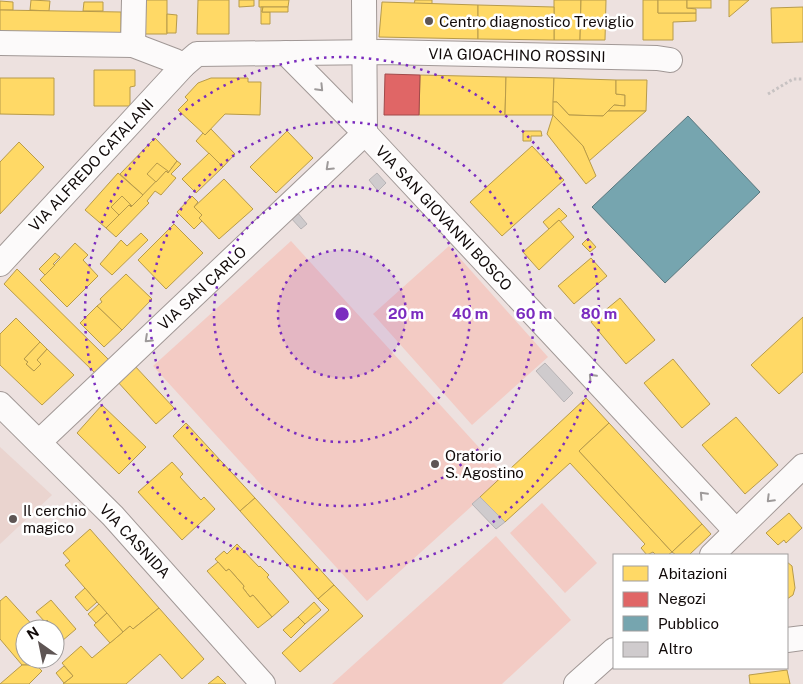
<svg xmlns="http://www.w3.org/2000/svg" width="803" height="684" font-family="'Public Sans',sans-serif">
  <style>
    .built { fill: #ead4cf }
    .green { fill: #f3cbc4 }
    .homes { fill: #ffd966; stroke: #b89b4a }
    .shops { fill: #e06666; stroke: #a24a4a }
    .public { fill: #76a5af; stroke: #58767d }
    .building { fill: #cfcbcd; stroke: #b7b3b5 }
    .lines { fill: none; stroke-linecap: round; stroke-linejoin: round }
    .minor-casing { stroke: #a19896; stroke-width: 26 }
    .path { stroke: #c7c2c2; stroke-width: 3; stroke-dasharray: 2.5 2.5; stroke-linecap: butt }
    .minor { stroke: #fcfafa; stroke-width: 24 }
    .oneway { stroke: #9e9a9a }
    .ring { fill: none; stroke: #7b2cbf; stroke-width: 2.5; stroke-dasharray: 2.5 5 }
    .poi-dot { fill: #5e5554; stroke: #fff; stroke-width: 2 }
    .labels { text-anchor: middle; dominant-baseline: central; stroke-width: 5; stroke-linejoin: round; paint-order: stroke }
    .poi-label { font-size: 15px; fill: #110a09; stroke: #fff; text-anchor: start }
    .street-label { font-size: 15px; fill: #110a09; stroke: #fff }
    .centre { fill: #7b2cbf; stroke: #fff; stroke-width: 2.5 }
    .ring-label { font-size: 15px; text-anchor: middle; font-weight: bold; fill: #7b2cbf; stroke: #fff; stroke-width: 5; stroke-linejoin: round; paint-order: stroke }
  </style>
  <rect width="100%" height="100%" fill="#ede1df"/>
  <!-- built -->
  <polygon class="built" points="0,447 52,495 0,544"/>
  <!-- green -->
  <g class="green">
    <polygon points="291,241 505,476 367,601 153,366"/>
    <polygon points="449,246 548,357 472,425 373,314"/>
    <polygon points="542,503 597,563 565,593 510,533"/>
    <polygon points="496,536 571,620 502,684 332,684"/>
  </g>
  <!-- homes -->
  <g class="homes">
    <polygon points="31,0 50,1 49,11 30,10"/>
    <polygon points="146,0 167,0 167,34 145,34"/>
    <polygon points="198,0 229,0 229,34 197,34"/>
    <polygon points="239,0 254,0 254,6 239,7"/>
    <polygon points="259,0 289,0 288,7 259,7"/>
    <polygon points="415,0 432,0 432,4 414,4"/>
    <polygon points="554,0 581,0 580,40 554,40"/>
    <polygon points="581,0 606,0 605,40 580,40"/>
    <polygon points="643,0 658,0 658,13 696,13 696,21 673,22 673,40 643,40"/>
    <polygon points="658,0 687,0 687,8 696,9 696,13 658,13"/>
    <rect x="687" y="0" width="24" height="8"/>
    <polygon points="729,0 749,0 729,17"/>
    <polygon points="0,1 13,2 13,10 0,10"/>
    <polygon points="84,2 103,2 103,11 83,11"/>
    <polygon points="382,2 478,5 478,39 379,37"/>
    <polygon points="478,5 554,7 554,40 478,39"/>
    <polygon points="261,7 263,7 262,12 270,12 270,24 261,24"/>
    <polygon points="263,7 288,7 288,12 262,12"/>
    <polygon points="803,7 803,42 772,43 771,8"/>
    <polygon points="0,10 121,12 121,35 0,33"/>
    <polygon points="167,14 177,15 176,33 167,33"/>
    <polygon points="94,70 135,70 135,86 130,87 130,106 94,106"/>
    <polygon points="420,75 506,77 505,115 419,115"/>
    <polygon points="506,77 554,78 553,115 505,115"/>
    <polygon points="0,78 54,78 54,115 0,114"/>
    <polygon points="211,78 248,78 248,82 261,82 260,115 225,114 205,135 178,110 188,100 185,97 198,83"/>
    <polygon points="554,78 616,80 616,94 625,95 625,106 614,105 603,116 569,115 557,102 553,102"/>
    <polygon points="616,80 647,80 646,111 608,111 614,105 625,106 625,95 616,94"/>
    <polygon points="553,102 557,102 569,115 603,116 608,111 646,111 589,161 583,146 553,115"/>
    <polygon points="553,115 583,146 596,176 586,184 547,134"/>
    <polygon points="211,129 235,154 223,167 196,141 203,133 205,135"/>
    <polygon points="287,131 313,158 276,193 250,167"/>
    <polygon points="523,131 541,131 542,136 531,136 531,141 523,141"/>
    <polygon points="155,138 177,161 168,173 166,171 143,195 120,174"/>
    <polygon points="19,142 44,167 0,214 0,162"/>
    <polygon points="532,146 564,180 502,236 470,202"/>
    <polygon points="209,153 223,167 196,193 182,179"/>
    <polygon points="177,161 181,164 171,174 176,178 161,195 155,191 147,201 149,203 116,237 106,228 129,205 131,207 166,171 168,173"/>
    <polygon points="157,163 168,171 168,173 166,171 156,182 147,174"/>
    <polygon points="118,173 143,195 131,207 129,205 106,228 85,210"/>
    <polygon points="224,179 253,209 219,239 199,218 202,215 194,207"/>
    <polygon points="122,196 132,206 129,205 119,215 111,207"/>
    <polygon points="192,196 198,202 194,207 202,215 199,218 202,221 194,229 177,212"/>
    <polygon points="559,208 567,216 560,222 559,220 549,229 543,222"/>
    <polygon points="559,220 574,237 539,270 523,252"/>
    <polygon points="174,224 203,253 166,289 138,260"/>
    <polygon points="141,233 148,240 112,275 100,264 121,240 127,246"/>
    <polygon points="588,238 596,247 590,252 582,244"/>
    <polygon points="75,243 88,255 83,260 98,276 67,307 40,280"/>
    <polygon points="55,253 60,257 53,264 55,265 45,275 39,269"/>
    <polygon points="591,258 607,276 574,304 558,286"/>
    <polygon points="17,269 109,360 95,373 4,284"/>
    <polygon points="126,274 152,299 122,330 97,306 102,302 100,299"/>
    <polygon points="620,298 655,340 626,364 591,322"/>
    <polygon points="97,306 122,330 104,347 80,323"/>
    <polygon points="803,317 803,372 779,394 751,365"/>
    <polygon points="16,318 40,342 24,359 28,362 26,364 34,371 41,364 37,360 47,349 74,375 42,405 0,365 0,334"/>
    <polygon points="40,342 47,349 37,360 41,364 34,371 26,364 28,362 24,359"/>
    <polygon points="673,359 710,404 682,428 644,383"/>
    <polygon points="134,365 174,408 156,424 117,381"/>
    <polygon points="586,398 609,423 579,451 672,552 668,555 656,555 653,552 647,555 641,548 645,544 570,463 505,522 480,497"/>
    <polygon points="102,405 146,447 119,474 77,433"/>
    <polygon points="736,417 778,465 745,494 702,445"/>
    <polygon points="186,423 255,498 240,511 173,436"/>
    <polygon points="609,423 702,524 672,552 579,451"/>
    <polygon points="172,462 183,474 180,477 201,500 204,497 215,509 182,540 138,492"/>
    <polygon points="255,498 334,585 318,599 240,511"/>
    <polygon points="789,513 802,528 786,543 784,540 778,545 766,533"/>
    <polygon points="702,524 711,534 689,555 676,555 672,552"/>
    <polygon points="90,529 159,608 133,629 130,626 123,632 65,565 70,561 63,553"/>
    <polygon points="237,544 259,567 260,566 269,575 267,577 289,602 272,617 253,595 250,597 243,588 244,586 229,569 226,571 215,559 224,551 227,554"/>
    <polygon points="218,562 226,571 229,569 244,586 243,588 250,597 253,595 272,617 258,628 207,571"/>
    <polygon points="787,562 792,566 795,588 793,595 787,599"/>
    <polygon points="334,585 363,616 300,672 282,653 329,610 318,599"/>
    <polygon points="85,588 97,602 87,611 75,597"/>
    <polygon points="6,596 36,629 25,629 25,659 49,659 39,668 36,665 22,665 0,639 0,601"/>
    <polygon points="51,600 76,629 55,647 56,629 47,620 45,622 36,612"/>
    <polygon points="314,602 321,610 305,624 298,617"/>
    <polygon points="99,604 107,613 96,623 88,614"/>
    <polygon points="159,608 204,659 182,679 160,654 126,684 63,684 73,676 62,663 81,646 92,658 130,626 133,629"/>
    <polygon points="107,613 123,632 110,643 94,625"/>
    <polygon points="298,617 305,624 291,638 283,630"/>
    <polygon points="22,665 36,665 42,671 29,684 0,684"/>
    <polygon points="64,666 73,676 64,683 56,673"/>
    <polygon points="787,670 790,684 750,684 749,675"/>
    <polygon points="218,676 226,684 208,684"/>
  </g>
  <!-- shops -->
  <polygon class="shops" points="385,74 420,75 419,115 384,115"/>
  <!-- public -->
  <polygon class="public" points="688,116 760,192 665,283 592,207"/>
  <!-- building -->
  <g class="building">
    <polygon points="377,173 386,183 378,191 369,180"/>
    <polygon points="297,212 307,224 301,229 290,217"/>
    <polygon points="545,363 573,393 564,402 536,371"/>
    <polygon points="480,497 505,522 496,529 472,504"/>
  </g>
  <g class="lines">
    <defs>
      <g id="minor">
        <polyline points="364,0 365,133"/>
        <polyline points="0,43 133,45 175,61 183,66 197,54 382,52 657,58 670,60"/>
        <polyline points="133,45 134,0"/>
        <polyline points="286,53 365,133 736,531"/>
        <polyline points="0,264 183,66"/>
        <polyline points="0,404 113,516 263,684"/>
        <polyline points="39,442 365,133"/>
        <polyline points="712,555 803,466"/>
        <polyline points="787,640 803,638"/>
        <polyline points="576,684 614,650"/>
      </g>
    </defs>
    <!-- minor casing -->
    <use href="#minor" class="minor-casing"/>
    <!-- path -->
    <polyline class="path" points="768,94 793,79 803,79"/>
    <!-- minor -->
    <use href="#minor" class="minor"/>
  </g>
  <!-- one-way arrows -->
  <defs><path id="oneway-chevron" d="M-2-3.5L2.5 0L-2 3.5" fill="none" stroke-width="1.6" stroke-linecap="round" stroke-linejoin="round" transform="scale(1.25)"/></defs>
  <g class="oneway">
    <use href="#oneway-chevron" transform="translate(320 88) rotate(46)"/>
    <use href="#oneway-chevron" transform="translate(329 167) rotate(137)"/>
    <use href="#oneway-chevron" transform="translate(148 339) rotate(137)"/>
    <use href="#oneway-chevron" transform="translate(592 377) rotate(-133)"/>
    <use href="#oneway-chevron" transform="translate(703 495) rotate(-133)"/>
    <use href="#oneway-chevron" transform="translate(770 499) rotate(135)"/>
  </g>
  <!-- distance rings -->
  <circle cx="342" cy="314" r="64" fill="#7b2cbf" fill-opacity=".12"/>
  <g class="ring">
    <circle cx="342" cy="314" r="64"/>
    <circle cx="342" cy="314" r="128"/>
    <circle cx="342" cy="314" r="192"/>
    <circle cx="342" cy="314" r="257"/>
  </g>
  <!-- markers -->
  <g class="poi-dot">
    <circle cx="429" cy="21" r="5"/>
    <circle cx="435" cy="464" r="5"/>
    <circle cx="13" cy="519" r="5"/>
  </g>
  <g class="labels">
    <!-- poi labels -->
    <g class="poi-label">
      <text x="439" y="21">Centro diagnostico Treviglio</text>
      <text x="445" y="455">Oratorio<tspan x="445" dy="17">S. Agostino</tspan></text>
      <text x="23" y="510">Il cerchio<tspan x="23" dy="17">magico</tspan></text>
    </g>
    <!-- street labels -->
    <g class="street-label">
      <text transform="translate(517 55) rotate(1)">VIA GIOACHINO ROSSINI</text>
      <text transform="translate(91 165) rotate(-47)">VIA ALFREDO CATALANI</text>
      <text transform="translate(444 218) rotate(47)">VIA SAN GIOVANNI BOSCO</text>
      <text transform="translate(202 288) rotate(-43)">VIA SAN CARLO</text>
      <text transform="translate(135 541) rotate(47)">VIA CASNIDA</text>
    </g>
  </g>
  <circle cx="342" cy="314" r="8" class="centre"/>
  <g class="ring-label">
    <text x="406" y="319">20 m</text>
    <text x="470" y="319">40 m</text>
    <text x="534" y="319">60 m</text>
    <text x="599" y="319">80 m</text>
  </g>
  <!-- legend -->
  <rect x="613" y="554" width="175" height="115" fill="#ffffff" stroke="#a09d9d"/>
  <rect x="623" y="566" width="25" height="15" fill="#ffd966" stroke="#a09d9d"/>
  <text x="658" y="579" font-size="15" fill="#110a09">Abitazioni</text>
  <rect x="623" y="592" width="25" height="15" fill="#e06666" stroke="#a09d9d"/>
  <text x="658" y="604" font-size="15" fill="#110a09">Negozi</text>
  <rect x="623" y="616" width="25" height="15" fill="#76a5af" stroke="#a09d9d"/>
  <text x="658" y="629" font-size="15" fill="#110a09">Pubblico</text>
  <rect x="623" y="642" width="25" height="15" fill="#cfcbcd" stroke="#a09d9d"/>
  <text x="658" y="654" font-size="15" fill="#110a09">Altro</text>
  <!-- north arrow -->
  <g transform="translate(40 644) rotate(327)"><circle r="24" fill="#ffffff" stroke="#a09d9d"/>
  <path d="M0-4L9 19L0 12L-9 19Z" fill="#5e5554"/>
  <text y="-8" font-size="14" font-weight="bold" text-anchor="middle" fill="#110a09">N</text>
  </g>
</svg>
